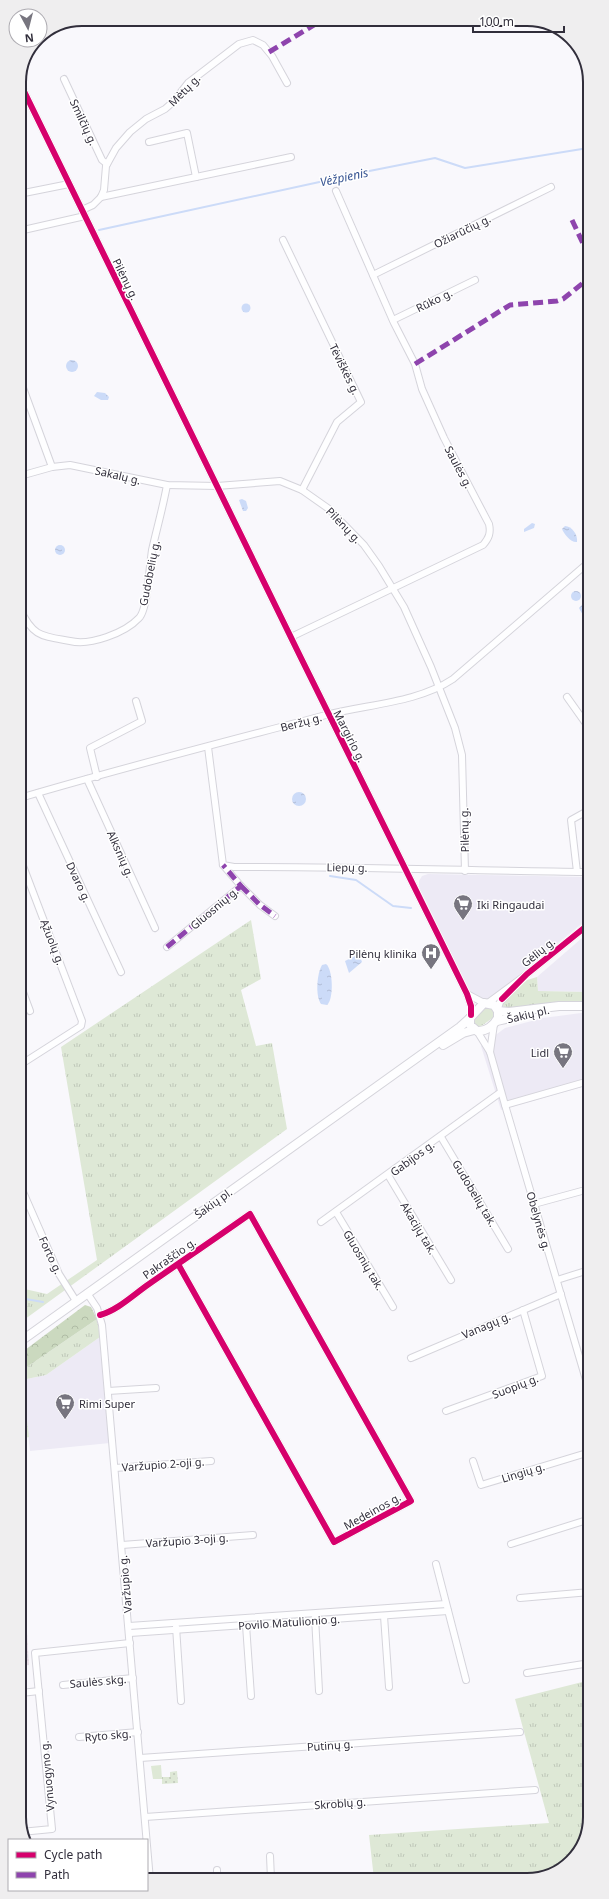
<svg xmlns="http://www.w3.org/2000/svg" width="609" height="1899" font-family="'Noto Sans',sans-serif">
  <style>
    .built { fill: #edeaf5 }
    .industrial { fill: url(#industrial-grid) }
    .grass { fill: url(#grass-tufts) }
    .forest { fill: url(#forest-crowns) }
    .park { fill: url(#park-dots) }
    .pitch { fill: #dee8d6 }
    .water { fill: url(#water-ripples) }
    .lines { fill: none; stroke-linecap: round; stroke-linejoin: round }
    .stream { stroke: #ccdbf8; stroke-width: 2 }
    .minor-casing { stroke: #d5d4db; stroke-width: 8 }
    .major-casing { stroke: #d5d4db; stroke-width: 10 }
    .minor { stroke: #fefeff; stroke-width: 6 }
    .major { stroke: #fefeff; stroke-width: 8 }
    .quiet { stroke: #8e44ad; stroke-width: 5; stroke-dasharray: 10 5; stroke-linecap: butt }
    .cycleway-casing { stroke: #fff; stroke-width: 8 }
    .cycleway { stroke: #d6006c; stroke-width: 6 }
    .labels { text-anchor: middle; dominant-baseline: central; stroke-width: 3; stroke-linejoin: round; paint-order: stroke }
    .street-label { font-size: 11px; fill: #312e3b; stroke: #fff }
    .poi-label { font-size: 11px; fill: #312e3b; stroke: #fff; text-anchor: start }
    .water-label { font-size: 12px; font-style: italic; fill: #385593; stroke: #fff }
    .rim { fill: none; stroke: #312e3b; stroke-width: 2 }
  </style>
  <defs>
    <pattern id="industrial-grid" width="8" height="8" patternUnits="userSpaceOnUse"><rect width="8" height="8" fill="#fbeff8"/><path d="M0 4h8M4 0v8" fill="none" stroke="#d8cdd6"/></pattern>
    <pattern id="grass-tufts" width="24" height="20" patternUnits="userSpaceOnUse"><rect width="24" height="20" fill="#dee8d6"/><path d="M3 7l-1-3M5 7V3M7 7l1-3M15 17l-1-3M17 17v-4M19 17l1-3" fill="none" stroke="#bfc7b9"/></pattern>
    <pattern id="forest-crowns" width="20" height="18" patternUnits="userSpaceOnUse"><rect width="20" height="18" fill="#cbd9bf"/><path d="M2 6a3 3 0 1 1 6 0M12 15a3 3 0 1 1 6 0" fill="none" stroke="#afbba5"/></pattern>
    <pattern id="park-dots" width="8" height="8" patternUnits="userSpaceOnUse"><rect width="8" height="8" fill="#dee8d6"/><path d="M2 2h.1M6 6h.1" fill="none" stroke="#bfc7b9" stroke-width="1.8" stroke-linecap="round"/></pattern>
    <pattern id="water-ripples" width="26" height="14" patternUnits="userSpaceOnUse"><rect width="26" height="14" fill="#ccdbf8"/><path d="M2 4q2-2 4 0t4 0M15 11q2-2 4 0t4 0" fill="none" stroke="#b0bcd6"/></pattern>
  </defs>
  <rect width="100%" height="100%" fill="#f9f8fc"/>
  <!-- built -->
  <g class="built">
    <polygon points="428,874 589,877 589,918 490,998 481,1000 471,994 419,887 419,881 422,876"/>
    <polygon points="589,932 589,992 538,991 537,977"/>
    <polygon points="589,1012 589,1085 501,1110 481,1046 505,1028 543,1018"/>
    <polygon points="100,1337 110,1443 30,1451 22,1380 46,1375"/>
  </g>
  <!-- industrial -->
  <polygon class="industrial" points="21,1566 23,1566 29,1665 21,1666"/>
  <!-- grass -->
  <g class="grass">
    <polygon points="251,920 261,979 241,990 256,1046 272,1043 287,1129 21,1322 20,1288 47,1294 97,1260 61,1047"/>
    <polygon points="537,977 538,991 589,992 589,1001 548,1003 506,1010 504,1008 502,1003 527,980"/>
    <polygon points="491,1007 494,1010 494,1017 480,1027 475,1025 475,1018 486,1008"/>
    <polygon points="97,1319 100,1337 46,1375 22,1380 29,1437 21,1439 21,1371"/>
    <polygon points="590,1680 590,1818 577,1856 543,1878 374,1879 369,1835 549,1823 515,1699"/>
  </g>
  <!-- forest -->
  <polygon class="forest" points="85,1305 91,1307 97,1319 21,1371 21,1353"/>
  <!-- park -->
  <polygon class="park" points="177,1771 178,1783 162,1784 162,1777 170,1777 170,1772"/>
  <!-- pitch -->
  <polygon class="pitch" points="161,1765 162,1779 153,1779 151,1766"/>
  <!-- water -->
  <g class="water">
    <circle cx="246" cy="308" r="4.5"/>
    <circle cx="72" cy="366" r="6"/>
    <polygon points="97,392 105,393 109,397 108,400 101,400 94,396"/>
    <polygon points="242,499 246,501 248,508 246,511 243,511 239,500"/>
    <polygon points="532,523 535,524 534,528 524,532 524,529"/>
    <path d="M565,526C572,526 578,535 577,542C571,543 564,534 562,529Z"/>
    <circle cx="60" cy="550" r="5"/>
    <circle cx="576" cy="596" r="5"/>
    <polygon points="583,604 589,606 589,625 580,610 579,608"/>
    <circle cx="299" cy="799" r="7"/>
    <polygon points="359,954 362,962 349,973 345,961"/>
    <path d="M326,964C333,969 334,999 327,1005L321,1004C315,996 317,973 322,965Z"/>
  </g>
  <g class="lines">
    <!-- stream -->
    <g class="stream">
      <polyline points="99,230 324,181 329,179 435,158 465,168 588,148"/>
      <polyline points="330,876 356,880 393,906 411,908"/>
      <polyline points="20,1298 43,1302"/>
    </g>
    <defs>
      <g id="minor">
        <polyline points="64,79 102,160 107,164"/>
        <polyline points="19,81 302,660 437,933 467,994 471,1006 471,1015"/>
        <polyline points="149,142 187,133 196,177"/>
        <polyline points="19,194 69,184"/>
        <polyline points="101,197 291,157"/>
        <polyline points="82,210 93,205 101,197 104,190 106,166 116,148 130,132 146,119 165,109 173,102 188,83 239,44 253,40 263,45 272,56 287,83"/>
        <polyline points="19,231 85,216"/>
        <polyline points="283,240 361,402 337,422 302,490"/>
        <polyline points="373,275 551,187"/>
        <polyline points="393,320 475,280"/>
        <polyline points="19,377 52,467"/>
        <polyline points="20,476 52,467 70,465 167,485 217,486 280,481 302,490 329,509 364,545 379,566 404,607 431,667 455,728 462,755 465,871"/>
        <path d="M20,609C33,637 42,636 70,641C90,646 125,633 139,618C144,613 146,599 147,592C149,578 150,564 152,550C157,528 163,507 167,485"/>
        <path d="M291,637L483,545C489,538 491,533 489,524L444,438L422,389L415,364L394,323L336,191"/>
        <polyline points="567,697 589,728"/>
        <path d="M208,747L223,865L234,867C352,866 470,871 589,872"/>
        <polyline points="97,777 90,748 142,721 136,701"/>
        <polyline points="87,779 155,928"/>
        <polyline points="38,793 121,972"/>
        <path d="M20,798C121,768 224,742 326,715C368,704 417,703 453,679L589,562"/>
        <polyline points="20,858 82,1021 81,1026 20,1065"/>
        <polyline points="577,872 571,820 589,810"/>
        <polyline points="241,886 260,905 275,916"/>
        <polyline points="167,947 241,886 223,865"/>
        <polyline points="20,984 30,1011"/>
        <polyline points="467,994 484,1003"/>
        <polyline points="488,1003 527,974 589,924"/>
        <polyline points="498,1009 500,1002 514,987"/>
        <polyline points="477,1031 490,1052 505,1105 589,1390"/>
        <polyline points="490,1052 494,1024"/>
        <polyline points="505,1105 589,1081"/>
        <polyline points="441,1137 508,1249"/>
        <polyline points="388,1175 451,1280"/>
        <polyline points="20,1185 59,1274 76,1301"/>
        <polyline points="534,1204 589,1189"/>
        <polyline points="336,1212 393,1307"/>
        <polyline points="321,1222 501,1092"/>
        <polyline points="557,1280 589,1270"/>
        <polyline points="87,1293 97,1308 102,1325 150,1880"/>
        <path d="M100,1315C118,1310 133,1295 149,1284C182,1261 216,1238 250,1214L411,1501L334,1542L178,1264"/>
        <polyline points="411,1358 561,1294"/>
        <polyline points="108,1391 156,1388"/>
        <polyline points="446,1411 542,1376 523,1310"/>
        <polyline points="473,1461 481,1485 590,1452"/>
        <polyline points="115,1468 211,1461"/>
        <polyline points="511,1544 590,1519"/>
        <polyline points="122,1545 253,1535"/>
        <polyline points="436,1564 466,1680"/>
        <polyline points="520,1598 590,1592"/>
        <polyline points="384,1616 389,1687"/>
        <polyline points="315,1617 319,1691"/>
        <polyline points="246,1625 251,1696"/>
        <polyline points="129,1626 446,1604"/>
        <polyline points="176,1627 181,1701"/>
        <polyline points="130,1633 448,1611"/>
        <polyline points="21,1656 24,1656"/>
        <polyline points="527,1673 590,1663"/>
        <polyline points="63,1685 133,1678"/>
        <polyline points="21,1693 39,1691"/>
        <polyline points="79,1737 138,1732"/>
        <polyline points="140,1758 520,1732"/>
        <polyline points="145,1817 535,1790"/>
        <polyline points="21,1832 52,1829 35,1653 130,1643"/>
        <polyline points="270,1856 271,1879"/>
        <polyline points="217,1870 217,1879"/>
      </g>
      <g id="major">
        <path d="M484,1003L494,1005L498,1011V1018C494,1025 486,1032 477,1031L470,1025V1018Z"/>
        <polyline points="498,1011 509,1012 559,1006 589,1006"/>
        <polyline points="497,1021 523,1015"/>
        <polyline points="443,1045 463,1033 474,1030"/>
        <polyline points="21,1341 460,1027 470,1018"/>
      </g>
    </defs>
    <!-- minor casing -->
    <use href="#minor" class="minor-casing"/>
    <!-- major casing -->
    <use href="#major" class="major-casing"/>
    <!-- minor -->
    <use href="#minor" class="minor"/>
    <!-- major -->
    <use href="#major" class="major"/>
    <!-- quiet -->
    <g class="quiet">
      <polyline points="269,52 324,19"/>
      <polyline points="572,220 588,254"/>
      <polyline points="415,364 510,305 557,301 563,299 588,279"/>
      <polyline points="241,886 260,905 275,916"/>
      <polyline points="167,947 241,886 223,865"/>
    </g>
    <defs>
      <g id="cycleway">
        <polyline points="19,81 302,660 437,933 467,994 471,1006 471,1015"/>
        <polyline points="502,999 527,974 589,924"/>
        <path d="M100,1315C118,1310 133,1295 149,1284C182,1261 216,1238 250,1214L411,1501L334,1542L178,1264"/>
      </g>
    </defs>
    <!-- cycleway casing -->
    <use href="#cycleway" class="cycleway-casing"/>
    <!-- cycleway -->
    <use href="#cycleway" class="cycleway"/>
  </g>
  <!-- icons -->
  <defs>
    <symbol id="supermarket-pin" viewBox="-11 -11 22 30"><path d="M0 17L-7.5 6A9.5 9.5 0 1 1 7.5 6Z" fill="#77757f" stroke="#fff"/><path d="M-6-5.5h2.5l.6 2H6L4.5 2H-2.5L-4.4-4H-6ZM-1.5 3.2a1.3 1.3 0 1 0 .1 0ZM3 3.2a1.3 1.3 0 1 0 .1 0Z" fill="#fff"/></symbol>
    <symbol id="hospital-pin" viewBox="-11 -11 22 30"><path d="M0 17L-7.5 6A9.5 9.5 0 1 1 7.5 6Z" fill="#77757f" stroke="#fff"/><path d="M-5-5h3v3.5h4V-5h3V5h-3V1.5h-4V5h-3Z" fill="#fff"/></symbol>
  </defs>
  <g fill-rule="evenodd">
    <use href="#supermarket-pin" x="452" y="893" width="22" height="30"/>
    <use href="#hospital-pin" x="420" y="942" width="22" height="30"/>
    <use href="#supermarket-pin" x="552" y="1041" width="22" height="30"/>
    <use href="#supermarket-pin" x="54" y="1392" width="22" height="30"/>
  </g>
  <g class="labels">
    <!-- street labels -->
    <g class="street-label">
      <text transform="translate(184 90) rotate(-45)">Mėtų g.</text>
      <text transform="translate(84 122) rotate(65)">Smilčių g.</text>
      <text transform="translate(462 231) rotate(-26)">Ožiarūčių g.</text>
      <text transform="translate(126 279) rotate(64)">Pilėnų g.</text>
      <text transform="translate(434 300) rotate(-26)">Rūko g.</text>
      <text transform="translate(345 369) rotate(64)">Tėviškės g.</text>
      <text transform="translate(459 467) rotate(62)">Saulės g.</text>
      <text transform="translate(118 475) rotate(13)">Sakalų g.</text>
      <text transform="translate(344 525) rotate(46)">Pilėnų g.</text>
      <text transform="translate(149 573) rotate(-79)">Gudobelių g.</text>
      <text transform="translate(301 722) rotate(-15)">Beržų g.</text>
      <text transform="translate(350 736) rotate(63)">Margirio g.</text>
      <text transform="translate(464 830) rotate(-91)">Pilėnų g.</text>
      <text transform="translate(121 854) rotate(66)">Alksnių g.</text>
      <text transform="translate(347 867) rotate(1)">Liepų g.</text>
      <text transform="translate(79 882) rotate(65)">Dvaro g.</text>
      <text transform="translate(214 908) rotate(-40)">Gluosnių g.</text>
      <text transform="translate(53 942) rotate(69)">Ąžuolų g.</text>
      <text transform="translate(538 952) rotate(-39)">Gėlių g.</text>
      <text transform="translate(528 1014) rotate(-13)">Šakių pl.</text>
      <text transform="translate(412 1158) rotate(-36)">Gabijos g.</text>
      <text transform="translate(475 1193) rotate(59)">Gudobelių tak.</text>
      <text transform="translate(213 1203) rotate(-36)">Šakių pl.</text>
      <text transform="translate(539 1221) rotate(74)">Obelynės g.</text>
      <text transform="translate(419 1228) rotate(59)">Akacijų tak.</text>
      <text transform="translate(51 1255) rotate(65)">Forto g.</text>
      <text transform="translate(169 1258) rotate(-35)">Pakraščio g.</text>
      <text transform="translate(364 1260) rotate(59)">Gluosnių tak.</text>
      <text transform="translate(486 1325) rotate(-23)">Vanagų g.</text>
      <text transform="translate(515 1386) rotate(-21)">Suopių g.</text>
      <text transform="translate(163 1464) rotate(-4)">Varžupio 2-oji g.</text>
      <text transform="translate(523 1472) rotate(-17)">Lingių g.</text>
      <text transform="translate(372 1511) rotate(-29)">Medeinos g.</text>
      <text transform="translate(187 1540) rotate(-4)">Varžupio 3-oji g.</text>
      <text transform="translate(125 1584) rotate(-95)">Varžupio g.</text>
      <text transform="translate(289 1622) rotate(-4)">Povilo Matulionio g.</text>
      <text transform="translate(98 1681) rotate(-5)">Saulės skg.</text>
      <text transform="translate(108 1735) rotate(-5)">Ryto skg.</text>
      <text transform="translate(330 1745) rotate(-4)">Putinų g.</text>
      <text transform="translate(47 1776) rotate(-95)">Vynuogyno g.</text>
      <text transform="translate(340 1803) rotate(-4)">Skroblų g.</text>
    </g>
    <!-- poi labels -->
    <g class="poi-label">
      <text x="477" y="904">Iki Ringaudai</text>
      <text x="417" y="953" text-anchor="end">Pilėnų klinika</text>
      <text x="549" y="1052" text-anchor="end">Lidl</text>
      <text x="79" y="1403">Rimi Super</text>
    </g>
    <!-- water labels -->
    <g class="water-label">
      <text transform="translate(344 177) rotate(-12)">Vėžpienis</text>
    </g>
  </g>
  <!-- crop -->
  <path d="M0 0H609V1899H0ZM82 26H527A56 56 0 0 1 583 82V1817A56 56 0 0 1 527 1873H82A56 56 0 0 1 26 1817V82A56 56 0 0 1 82 26Z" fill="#efeeef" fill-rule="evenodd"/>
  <path class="rim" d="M82 26H527A56 56 0 0 1 583 82V1817A56 56 0 0 1 527 1873H82A56 56 0 0 1 26 1817V82A56 56 0 0 1 82 26Z"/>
  <!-- legend -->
  <rect x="8" y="1839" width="140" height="52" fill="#ffffff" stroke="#adabb1"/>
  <rect x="16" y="1852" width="20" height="6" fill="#d6006c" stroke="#adabb1"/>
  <text x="44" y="1859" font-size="12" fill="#312e3b">Cycle path</text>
  <rect x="16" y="1872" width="20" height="6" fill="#8e44ad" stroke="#adabb1"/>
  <text x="44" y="1879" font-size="12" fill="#312e3b">Path</text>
  <!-- north arrow -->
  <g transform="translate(28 28) rotate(173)"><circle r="19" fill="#ffffff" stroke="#adabb1"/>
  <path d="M0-3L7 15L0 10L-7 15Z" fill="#77757f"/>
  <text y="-6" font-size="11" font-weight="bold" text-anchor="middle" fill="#312e3b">N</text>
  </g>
  <!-- scale -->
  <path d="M473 26v6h91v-6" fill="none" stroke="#312e3b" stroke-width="2"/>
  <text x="479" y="26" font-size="12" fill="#312e3b" stroke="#ffffff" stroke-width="3" paint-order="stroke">100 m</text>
</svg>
